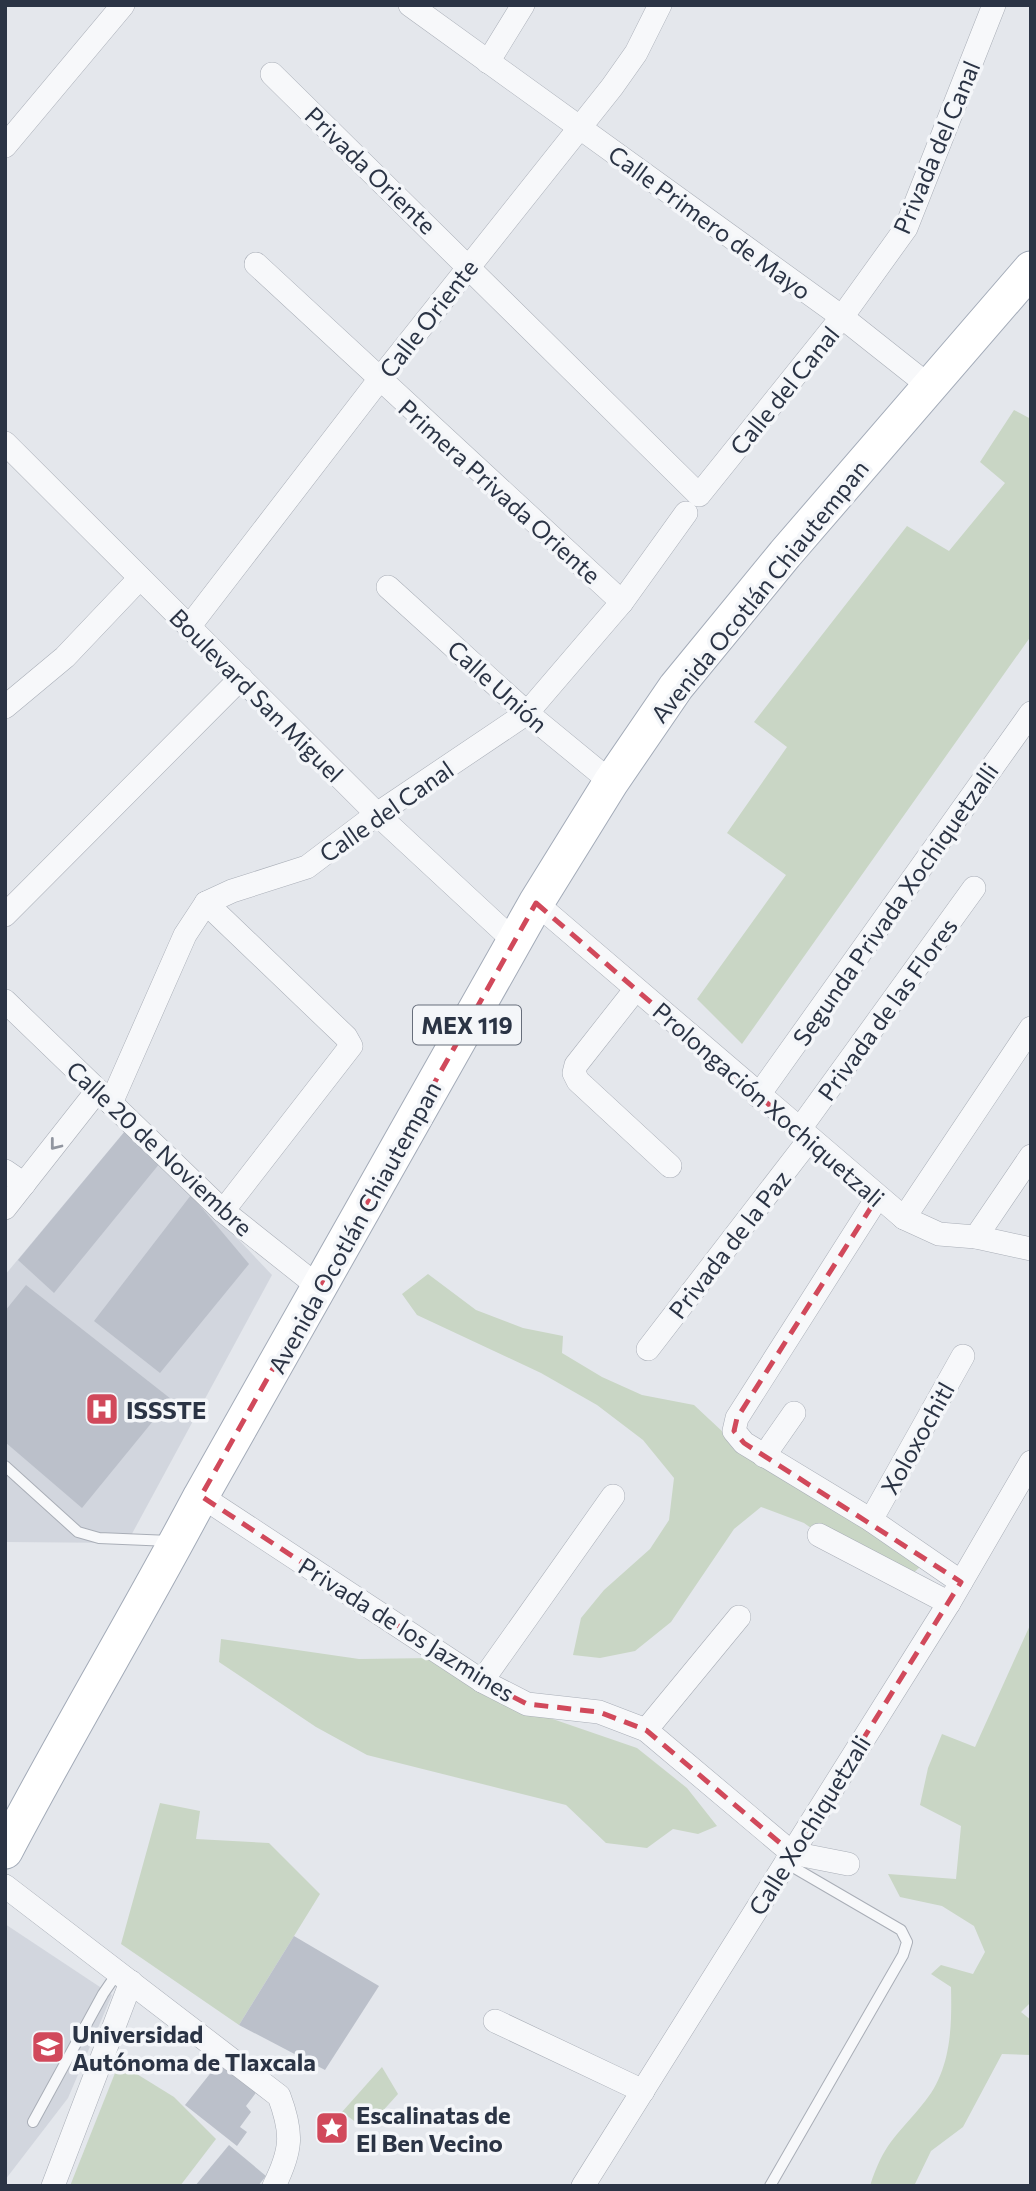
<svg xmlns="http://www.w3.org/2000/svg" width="1036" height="2191" font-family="Commissioner,sans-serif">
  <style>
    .built { fill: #d2d6de }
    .green { fill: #c9d6c5 }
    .building { fill: #bbc0ca }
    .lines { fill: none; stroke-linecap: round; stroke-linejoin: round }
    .service-casing { stroke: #a9aeb7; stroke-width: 12 }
    .minor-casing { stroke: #a9aeb7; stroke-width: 24 }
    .primary-casing { stroke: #a3abb8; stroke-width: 37 }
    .service { stroke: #f7f8fa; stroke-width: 10 }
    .minor { stroke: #f7f8fa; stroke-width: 23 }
    .primary { stroke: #fff; stroke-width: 35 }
    .oneway { stroke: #9196a0 }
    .marked { fill: none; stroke: #d1495b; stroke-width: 5; stroke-dasharray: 14 9; stroke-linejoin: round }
    .labels { text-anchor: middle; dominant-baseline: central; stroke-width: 7; stroke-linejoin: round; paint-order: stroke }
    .shield { fill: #f4f6f9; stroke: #676e7b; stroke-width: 2 }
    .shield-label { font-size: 23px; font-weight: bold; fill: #2b3445 }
    .street-label { font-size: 24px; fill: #2b3445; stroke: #f4f6f9 }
    .poi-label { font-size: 24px; font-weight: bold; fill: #2b3445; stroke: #f4f6f9; text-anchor: start }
  </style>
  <rect width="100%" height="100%" fill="#e4e7ec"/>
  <!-- built -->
  <g class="built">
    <polygon points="130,1125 272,1275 127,1543 5,1542 5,1275"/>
    <polygon points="5,1924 112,1995 68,2098 5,2180"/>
  </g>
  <!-- green -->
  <g class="green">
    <polygon points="1014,410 1031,419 1031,636 742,1044 697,999 786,875 727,833 787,747 754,722 907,526 949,551 1005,483 980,462"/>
    <polygon points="428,1274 476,1310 523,1328 563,1336 562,1353 602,1377 642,1395 694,1405 739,1447 921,1566 907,1579 874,1573 804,1523 761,1507 734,1529 671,1622 635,1651 600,1658 573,1655 581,1618 604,1590 650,1549 669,1520 674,1478 643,1440 597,1405 541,1373 417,1315 402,1294"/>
    <path d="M1031,1623V2002L1021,2012L1031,2020V2055L1002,2054L963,2127L931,2151L914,2186H870C884,2143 895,2138 922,2105C951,2072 952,2029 951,1987L931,1974L941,1965L973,1974L985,1952L974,1926L942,1906L900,1897L888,1874L956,1879L961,1826L920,1805L928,1768L942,1734L975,1747Z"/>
    <polygon points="221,1639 359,1659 433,1658 509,1704 637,1748 687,1788 717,1826 698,1834 673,1829 647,1848 606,1843 566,1805 367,1755 316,1727 219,1662"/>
    <polygon points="160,1803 200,1811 196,1839 269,1843 320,1894 239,2025 121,1944"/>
    <polygon points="119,2063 174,2097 216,2139 180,2186 70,2186"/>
    <polygon points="382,2067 398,2094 371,2124 357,2123 342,2112"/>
  </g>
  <!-- building -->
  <g class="building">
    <polygon points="131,1124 160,1163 54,1293 18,1260"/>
    <polygon points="191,1195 249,1264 160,1373 94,1321"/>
    <polygon points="26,1285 171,1399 82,1508 5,1442 5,1311"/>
    <polygon points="294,1936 379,1986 325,2070 239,2025"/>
    <polygon points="221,2060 258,2090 246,2106 251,2112 240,2127 247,2132 237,2146 185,2105"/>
    <polygon points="229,2145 266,2176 258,2186 195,2186"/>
  </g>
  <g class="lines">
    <defs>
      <g id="service">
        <polyline points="5,1466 78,1532 99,1538 170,1541"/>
        <polyline points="33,2122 103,1994 118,1972"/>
        <polyline points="770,2186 903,1955 907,1942 901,1930 786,1863"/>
      </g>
      <g id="minor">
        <polyline points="410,5 842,317 929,386"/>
        <polyline points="488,62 523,5"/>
        <polyline points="272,74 699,495 842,317 906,228 994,5"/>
        <polyline points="5,146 123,5"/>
        <polyline points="256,264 622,602"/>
        <polyline points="5,443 377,814 514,941"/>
        <polyline points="388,587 527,713 611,782"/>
        <polyline points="189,627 379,380 612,87 636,53 660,5"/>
        <polyline points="5,707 65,657 140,578"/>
        <polyline points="206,903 346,1037 351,1046 223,1211"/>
        <polyline points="536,903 904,1218 939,1234 976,1237 1031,1249"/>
        <polyline points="5,915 241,678"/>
        <polyline points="635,990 576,1065 574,1073 578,1081 670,1166"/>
        <polyline points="5,1001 223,1211 320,1288"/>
        <polyline points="758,1096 1031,713"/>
        <polyline points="111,1103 185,935 206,903 232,891 307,867 377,814 527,713 622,602 686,513"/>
        <polyline points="799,1130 974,888"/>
        <polyline points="5,1171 24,1184"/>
        <polyline points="877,1198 737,1418 734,1431 744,1443 871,1520 961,1582"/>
        <polyline points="5,1208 97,1091"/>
        <polyline points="904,1218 1031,1028"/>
        <polyline points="976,1237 1031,1156"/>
        <polyline points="648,1349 809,1140"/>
        <polyline points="764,1456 794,1413"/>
        <polyline points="201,1496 482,1681 527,1704 599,1712 646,1730 792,1853 848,1864"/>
        <polyline points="871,1520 963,1356"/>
        <polyline points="819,1535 949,1603"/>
        <polyline points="482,1681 613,1496"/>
        <polyline points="646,1730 739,1617"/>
        <path d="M5,1886L279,2096C293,2133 292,2150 274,2186"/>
        <polyline points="495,2021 643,2091"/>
        <polyline points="53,2186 131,1982"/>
        <polyline points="583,2186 949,1603 1031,1462"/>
      </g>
      <path id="primary" d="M5,1851C68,1731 138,1615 201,1496L536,903L611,782L676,687L785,554L1031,269"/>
    </defs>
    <!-- service casing -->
    <use href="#service" class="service-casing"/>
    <!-- minor casing -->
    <use href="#minor" class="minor-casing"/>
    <!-- primary casing -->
    <use href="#primary" class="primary-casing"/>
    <!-- service -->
    <use href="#service" class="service"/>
    <!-- minor -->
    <use href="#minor" class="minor"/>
    <!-- primary -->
    <use href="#primary" class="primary"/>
  </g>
  <!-- one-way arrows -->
  <defs><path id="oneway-chevron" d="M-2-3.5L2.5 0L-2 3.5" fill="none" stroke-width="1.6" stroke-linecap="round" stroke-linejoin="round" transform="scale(1.75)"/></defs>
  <use class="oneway" href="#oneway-chevron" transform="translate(55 1145) rotate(128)"/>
  <!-- marked area -->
  <path class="marked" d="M536,903L877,1198L737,1418L734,1431L744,1443L961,1582L792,1853L646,1730L599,1712L527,1704L482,1681L201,1496Z"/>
  <!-- icons -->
  <defs>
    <symbol id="hospital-square" viewBox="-11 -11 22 22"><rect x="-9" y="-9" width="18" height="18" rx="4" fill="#d1495b" stroke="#f4f6f9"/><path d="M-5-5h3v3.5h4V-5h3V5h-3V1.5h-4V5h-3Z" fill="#fff"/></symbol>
    <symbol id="university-square" viewBox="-11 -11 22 22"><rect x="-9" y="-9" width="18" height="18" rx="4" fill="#d1495b" stroke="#f4f6f9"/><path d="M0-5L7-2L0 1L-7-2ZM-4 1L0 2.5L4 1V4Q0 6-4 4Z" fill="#fff"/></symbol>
    <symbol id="sight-square" viewBox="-11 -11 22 22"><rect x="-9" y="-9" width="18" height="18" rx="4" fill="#d1495b" stroke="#f4f6f9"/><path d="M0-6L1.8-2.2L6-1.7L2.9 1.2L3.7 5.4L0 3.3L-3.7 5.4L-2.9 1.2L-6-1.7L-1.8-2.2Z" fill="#fff"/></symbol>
  </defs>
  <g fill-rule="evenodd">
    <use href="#hospital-square" x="83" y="1390" width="38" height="38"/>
    <use href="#university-square" x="29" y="2028" width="38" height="38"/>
    <use href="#sight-square" x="313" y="2109" width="38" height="38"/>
  </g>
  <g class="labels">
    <!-- shield labels -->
    <rect class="shield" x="413" y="1005.5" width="108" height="39" rx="5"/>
    <g class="shield-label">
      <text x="467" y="1025">MEX 119</text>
    </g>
    <!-- street labels -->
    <g class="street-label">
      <text transform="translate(936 147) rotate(-67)">Privada del Canal</text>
      <text transform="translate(371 170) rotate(44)">Privada Oriente</text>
      <text transform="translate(710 222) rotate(36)">Calle Primero de Mayo</text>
      <text transform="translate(428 318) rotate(-52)">Calle Oriente</text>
      <text transform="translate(784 390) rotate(-51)">Calle del Canal</text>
      <text transform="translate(500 491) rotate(42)">Primera Privada Oriente</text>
      <text transform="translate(759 591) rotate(-51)">Avenida Ocotlán Chiautempan</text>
      <text transform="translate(498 686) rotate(42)">Calle Unión</text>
      <text transform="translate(257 695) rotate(45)">Boulevard San Miguel</text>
      <text transform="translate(386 811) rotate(-35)">Calle del Canal</text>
      <text transform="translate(895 904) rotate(-55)">Segunda Privada Xochiquetzalli</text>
      <text transform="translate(887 1009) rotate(-54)">Privada de las Flores</text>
      <text transform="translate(769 1104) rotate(41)">Prolongación Xochiquetzali</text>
      <text transform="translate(160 1148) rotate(43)">Calle 20 de Noviembre</text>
      <text transform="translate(354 1227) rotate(-61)">Avenida Ocotlán Chiautempan</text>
      <text transform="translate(729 1244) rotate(-52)">Privada de la Paz</text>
      <text transform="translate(917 1438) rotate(-61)">Xoloxochitl</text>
      <text transform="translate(407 1629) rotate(32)">Privada de los Jazmines</text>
      <text transform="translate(809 1825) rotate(-58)">Calle Xochiquetzali</text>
    </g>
    <!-- poi labels -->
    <g class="poi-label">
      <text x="126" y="1409">ISSSTE</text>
      <text x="72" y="2033">Universidad<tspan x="72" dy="28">Autónoma de Tlaxcala</tspan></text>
      <text x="356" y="2114">Escalinatas de<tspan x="356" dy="28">El Ben Vecino</tspan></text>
    </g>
  </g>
  <!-- border -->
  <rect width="1036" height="2191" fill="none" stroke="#2b3445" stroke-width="14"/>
</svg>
